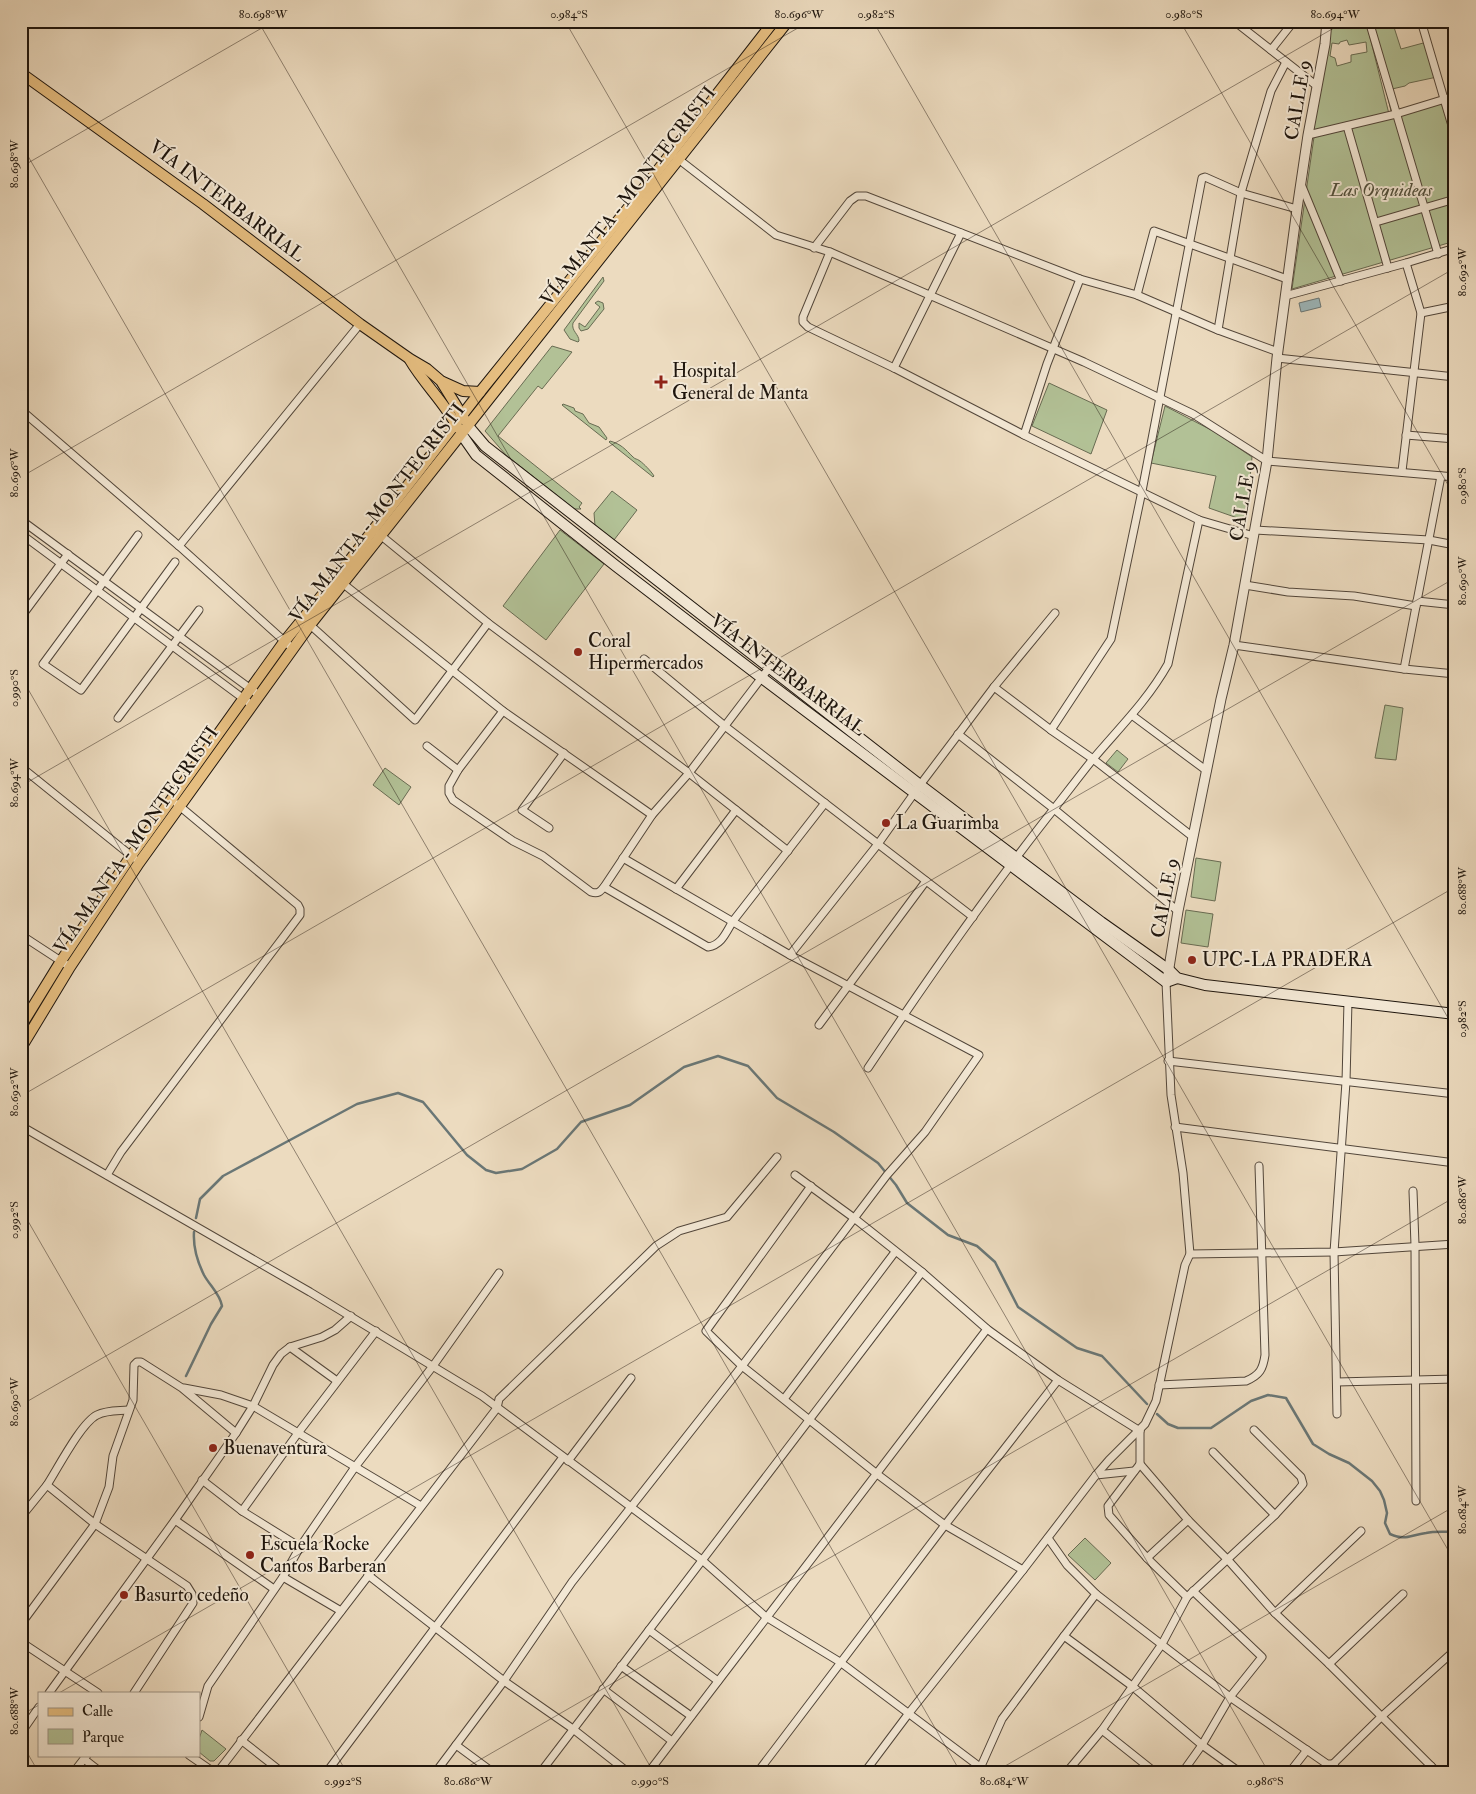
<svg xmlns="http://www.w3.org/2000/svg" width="1476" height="1794" font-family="'IM FELL Double Pica',serif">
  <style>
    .green { fill: #b2c196; stroke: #686b52; fill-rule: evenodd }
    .water { fill: #9db8bc; stroke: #6a7776 }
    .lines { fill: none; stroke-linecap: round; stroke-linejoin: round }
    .stream { stroke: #6a7776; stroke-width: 2.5 }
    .minor-casing { stroke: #52463a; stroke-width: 9 }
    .tertiary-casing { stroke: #52463a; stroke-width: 11 }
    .secondary-casing { stroke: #1e150d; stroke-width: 12 }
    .primary-casing { stroke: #1e150d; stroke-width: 12 }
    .minor { stroke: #f3e8d5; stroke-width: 7 }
    .tertiary { stroke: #f3e8d5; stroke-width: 9 }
    .secondary { stroke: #f3e8d5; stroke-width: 10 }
    .primary { stroke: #e6be80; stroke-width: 10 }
    .ticks { fill: none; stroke: #1e150d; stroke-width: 1; stroke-opacity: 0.45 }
    .poi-dot { fill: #8f2418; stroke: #f3e8d5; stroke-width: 2 }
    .labels { text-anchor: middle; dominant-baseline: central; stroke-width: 4; stroke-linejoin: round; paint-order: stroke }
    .street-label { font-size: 19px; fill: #1e150d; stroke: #f3e8d5 }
    .park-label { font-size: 19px; font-style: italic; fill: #52513d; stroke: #f3e8d5 }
    .poi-label { font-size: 19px; fill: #1e150d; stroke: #f3e8d5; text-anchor: start }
    .neatline { fill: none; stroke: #1e150d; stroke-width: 2 }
    .ticks-label { font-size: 12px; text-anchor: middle; fill: #1e150d }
  </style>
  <rect width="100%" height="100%" fill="#ecdbbf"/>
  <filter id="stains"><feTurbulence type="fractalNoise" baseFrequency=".004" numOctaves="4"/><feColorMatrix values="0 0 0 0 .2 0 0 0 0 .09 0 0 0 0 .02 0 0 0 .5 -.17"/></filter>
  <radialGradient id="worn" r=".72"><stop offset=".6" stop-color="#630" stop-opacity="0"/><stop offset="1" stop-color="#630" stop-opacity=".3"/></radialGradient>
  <!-- green -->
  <g class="green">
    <path d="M1328,21H1366L1389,114L1312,133ZM1347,40L1349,45L1366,42L1367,52L1351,55V62L1337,66L1335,58L1330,56L1332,43L1339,44L1340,42Z"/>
    <polygon points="1382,21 1392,21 1401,49 1427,42 1437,77 1409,83 1405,86 1392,89 1396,110 1391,111 1371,24"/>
    <polygon points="1441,102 1455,147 1455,241 1292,289 1314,137"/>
    <path d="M603,277L604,281L573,323C571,331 579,334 579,341L578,342L570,339L564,330Z"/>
    <polygon points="598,301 603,303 604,309 588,329 581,331 579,328 579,323 585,327 600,307 595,303"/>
    <polygon points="552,346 572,352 542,389 538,386 498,436 582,503 579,507 581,509 574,509 506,455 485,431"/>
    <polygon points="1049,383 1107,410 1091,454 1032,426"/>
    <polygon points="563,404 574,408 575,411 583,414 589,423 599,427 607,438 606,440 562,405"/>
    <polygon points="1165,406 1215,432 1252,457 1246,521 1209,508 1216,476 1151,463"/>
    <path d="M610,441C621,444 625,449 633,457C636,460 636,458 640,461C644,464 651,471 654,476L653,477L609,442Z"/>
    <polygon points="612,491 637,510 614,540 595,526 594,513"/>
    <polygon points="560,530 604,564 546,640 503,606"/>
    <polygon points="1385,705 1403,708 1396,760 1375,758"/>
    <polygon points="1117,750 1128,759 1118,772 1106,763"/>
    <polygon points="385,768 411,787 399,805 373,785"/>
    <polygon points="1196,858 1221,862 1215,901 1191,897"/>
    <polygon points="1186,910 1213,914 1208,947 1181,943"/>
    <polygon points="1085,1538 1111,1563 1095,1580 1068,1555"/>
    <polygon points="202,1730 226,1749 214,1761 210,1761 199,1752 199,1739"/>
  </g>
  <!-- water -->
  <polygon class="water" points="1319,298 1321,307 1301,312 1299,303"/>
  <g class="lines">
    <!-- stream -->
    <g class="stream">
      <polyline points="196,1218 200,1199 223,1176 357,1104 398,1093 423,1102 467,1155 486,1170 496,1173 522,1169 557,1149 581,1122 630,1105 684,1067 718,1056 748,1066 777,1098 834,1132 878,1163 896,1185 907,1203 948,1235 977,1246 995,1262 1018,1307 1077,1348 1102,1356 1147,1404"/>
      <path d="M186,1376L211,1324L222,1306C220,1294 210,1286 204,1275C197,1261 193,1247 194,1232"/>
      <path d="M1157,1414L1168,1424L1178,1428H1211L1251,1401L1268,1395L1286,1398L1313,1444L1329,1454L1349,1463L1372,1481L1380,1491L1384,1500L1387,1513L1385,1523L1390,1534C1406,1541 1410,1535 1426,1533C1435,1531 1445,1532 1455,1532"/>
    </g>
    <defs>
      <g id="minor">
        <polyline points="1234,21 1317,86"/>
        <polyline points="1369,21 1438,254"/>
        <polyline points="1421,21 1455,136"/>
        <polyline points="1271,50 1294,21"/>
        <polyline points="1347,126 1388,268"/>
        <polyline points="1308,135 1396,114 1455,96"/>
        <polyline points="677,158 776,235 830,252 1084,362 1193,414 1267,461 1455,477"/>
        <polyline points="1301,184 1341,281"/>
        <polyline points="1376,222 1455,199"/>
        <polyline points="814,248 850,201 857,196 866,196 1080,279 1137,295 1218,330 1278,352"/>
        <polyline points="830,252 803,317 803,322 808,327 894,368 1024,435 1199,520 1254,536"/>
        <polyline points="1137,295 1154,231 1287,279"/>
        <polyline points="1285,296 1406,263 1455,248"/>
        <polyline points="1421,313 1455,306"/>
        <polyline points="1218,330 1241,193 1271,91 1286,62"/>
        <polyline points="1277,358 1455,377"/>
        <polyline points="894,368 961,233"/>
        <polyline points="21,410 179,546 292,648"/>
        <polyline points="1024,435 1047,364 1080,279"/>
        <polyline points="1406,435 1455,439"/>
        <polyline points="1402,471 1421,313 1406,263"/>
        <polyline points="21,520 259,695"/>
        <polyline points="1255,530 1429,540 1455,545"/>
        <polyline points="21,534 252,705"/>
        <polyline points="379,534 488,623 689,773 788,851"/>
        <polyline points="138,535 43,664 81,690 175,562"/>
        <polyline points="179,546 360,324"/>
        <polyline points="341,582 503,711 652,815 689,773 769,668"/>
        <polyline points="1245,585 1288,592 1354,596 1416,606"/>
        <polyline points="1417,601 1455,605"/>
        <polyline points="21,617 68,554"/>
        <polyline points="308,623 415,720 488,623"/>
        <polyline points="1234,645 1404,669 1455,674"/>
        <polyline points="644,659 726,727 973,917"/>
        <polyline points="1404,669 1441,476"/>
        <polyline points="994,687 1051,730 1093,759 1193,837"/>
        <path d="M503,711L458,770L449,786V793L453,800L513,841L543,856L591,892C598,894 600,892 604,887L652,815"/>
        <polyline points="1133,716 1207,771"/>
        <polyline points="118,718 199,610"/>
        <polyline points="1051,730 1111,639 1142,491 1202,178 1205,177 1241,193 1297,209"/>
        <polyline points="958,734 1054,809 1178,911"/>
        <polyline points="427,746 458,770"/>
        <polyline points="21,767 134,858"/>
        <polyline points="549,828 522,810 564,753"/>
        <path d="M604,887L708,947C722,945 726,932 733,921L825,803"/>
        <polyline points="676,889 736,810"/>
        <polyline points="21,935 70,967"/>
        <polyline points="790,955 878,844 920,785 994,687 1055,613"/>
        <polyline points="819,1025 926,881"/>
        <polyline points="1168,1061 1455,1094"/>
        <path d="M868,1068C925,983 983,899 1046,819C1062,799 1077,779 1093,759C1120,727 1147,701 1168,664L1199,520"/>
        <polyline points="21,1126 310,1292 482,1396 702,1560 766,1617 840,1662 988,1773"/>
        <polyline points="1175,1127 1455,1163"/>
        <polyline points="107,1175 121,1152 300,915 300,909 298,905 177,804"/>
        <polyline points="795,1175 854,1218 922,1272 987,1329 1058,1380 1140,1431"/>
        <polyline points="811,1186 706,1331 742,1366 877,1474 945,1525 1023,1570"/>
        <polyline points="1413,1191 1415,1245 1416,1501"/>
        <polyline points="1190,1254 1334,1252 1455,1244"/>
        <polyline points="290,1347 337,1381"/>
        <polyline points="1337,1382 1455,1379"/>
        <path d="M1159,1385L1246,1381C1260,1375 1263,1369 1265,1355L1259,1166"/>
        <polyline points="184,1388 221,1395 253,1406 421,1506"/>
        <polyline points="784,1399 895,1252"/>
        <path d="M128,1410C118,1411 107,1410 97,1415C81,1423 58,1468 47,1485L95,1524L187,1586L192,1594L193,1603L134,1693"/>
        <polyline points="1337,1414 1334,1252 1346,1082 1348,1001"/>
        <polyline points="1254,1430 1301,1477 1303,1484 1299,1489 1275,1515"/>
        <polyline points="1140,1431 1140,1464 1108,1506 1109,1515 1147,1558 1187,1597"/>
        <polyline points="568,1461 631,1378"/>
        <polyline points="1140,1464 1188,1520 1228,1560 1275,1613 1329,1664 1438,1773"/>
        <polyline points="1096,1475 1134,1471"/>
        <polyline points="202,1480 242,1511 300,1547"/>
        <polyline points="242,1511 298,1433 376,1331"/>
        <polyline points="21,1517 47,1485"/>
        <polyline points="175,1520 274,1589"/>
        <polyline points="1048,1538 1067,1565 1096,1594 1064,1636 1132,1686 1202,1745 1241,1773"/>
        <polyline points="1147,1558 1188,1520"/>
        <polyline points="368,1575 504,1681 573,1729 629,1773"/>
        <polyline points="283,1577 341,1611"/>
        <polyline points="1096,1594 1230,1697 1327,1764 1333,1764 1340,1773"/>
        <polyline points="1275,1613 1361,1531"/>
        <polyline points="21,1624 95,1524 109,1487 113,1456 133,1400 134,1365 137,1362 141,1362 182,1388 236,1433"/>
        <polyline points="649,1630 718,1681"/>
        <polyline points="21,1642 98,1693"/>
        <polyline points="1329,1664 1403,1594"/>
        <polyline points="621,1666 691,1716"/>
        <polyline points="603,1689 672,1741"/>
        <polyline points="49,1693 175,1520 236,1433 253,1406 273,1365 281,1354 290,1347 322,1337 335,1330 351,1316"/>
        <polyline points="199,1717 208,1686 283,1577 300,1547 355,1467 433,1366 499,1273"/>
        <polyline points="1102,1730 1156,1773"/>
        <polyline points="21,1733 39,1707"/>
        <polyline points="241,1740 283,1773"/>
        <polyline points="456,1745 494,1773"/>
        <polyline points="189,1755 215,1773"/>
        <polyline points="84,1759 102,1773"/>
        <polyline points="1333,1764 1381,1717 1455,1650"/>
        <polyline points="73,1773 87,1755"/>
        <polyline points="217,1773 497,1408 499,1399 656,1246 679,1231 727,1217 777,1157"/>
        <polyline points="326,1773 563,1457"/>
        <polyline points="435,1773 504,1681 572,1582 742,1366 887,1175 925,1132 979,1055 790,955 623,858"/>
        <polyline points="540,1773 922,1272"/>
        <polyline points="648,1773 987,1329"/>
        <polyline points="757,1773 945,1525 1058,1380"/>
        <polyline points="864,1773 909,1713 1023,1570 1096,1475 1109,1460 1145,1424 1156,1401 1185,1265 1190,1254 1183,1173 1171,1095 1166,982"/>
        <polyline points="978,1773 1002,1719 1064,1636"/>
        <polyline points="1066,1773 1102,1730 1162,1644 1187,1597 1275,1515 1213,1452"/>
        <polyline points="1182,1773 1202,1745 1230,1697 1262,1657 1193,1591"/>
        <polyline points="1289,1773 1307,1750"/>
        <polyline points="1424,1773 1431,1766"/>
      </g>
      <polyline id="tertiary" points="1168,974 1178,911 1221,699 1234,645 1267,461 1277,358 1297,209 1308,135 1325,44 1327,21"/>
      <g id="secondary">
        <polyline points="468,426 485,446 920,785 1101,922 1169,970 1177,978 1205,985 1455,1014"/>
        <polyline points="462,435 476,455 616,566 762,678 1166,982 1177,978"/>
      </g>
      <g id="primary">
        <polyline points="21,73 203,204 360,324 410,359 427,369 441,381 465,420"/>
        <path d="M410,360C424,384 445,403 458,428"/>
        <polyline points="443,382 463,391 480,392"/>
        <polyline points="21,1026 61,961 131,856 284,642 336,578 480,392 637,197 774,21"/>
        <polyline points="21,1048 70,967 139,863 310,625 788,21"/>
      </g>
    </defs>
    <!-- minor casing -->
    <use href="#minor" class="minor-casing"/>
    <!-- tertiary casing -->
    <use href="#tertiary" class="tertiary-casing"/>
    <!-- secondary casing -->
    <use href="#secondary" class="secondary-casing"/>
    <!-- primary casing -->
    <use href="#primary" class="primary-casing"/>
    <!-- minor -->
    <use href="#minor" class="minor"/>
    <!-- tertiary -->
    <use href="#tertiary" class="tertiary"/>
    <!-- secondary -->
    <use href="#secondary" class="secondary"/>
    <!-- primary -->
    <use href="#primary" class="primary"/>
  </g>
  <!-- ticks -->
  <path class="ticks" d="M258,21L1269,1773M565,21L1455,1562M873,21L1455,1030M1180,21L1455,497M21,144L961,1773M21,167L274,21M21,477L810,21M21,677L654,1773M21,786L1346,21M21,1096L1455,268M21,1209L347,1773M21,1405L1455,578M59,1693L1455,887M21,1715L39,1705M21,1742L39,1773M457,1773L1455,1197M993,1773L1455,1506"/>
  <!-- markers -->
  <g class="poi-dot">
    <path d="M658.5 374.5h5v5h5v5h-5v5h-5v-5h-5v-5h5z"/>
    <circle cx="578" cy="652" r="5"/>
    <circle cx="886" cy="823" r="5"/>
    <circle cx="1192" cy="960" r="5"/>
    <circle cx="213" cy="1448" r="5"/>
    <circle cx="250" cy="1555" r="5"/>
    <circle cx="124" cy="1595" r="5"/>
  </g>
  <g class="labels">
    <!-- street labels -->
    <g class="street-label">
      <text transform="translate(1298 100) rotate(-80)">CALLE 9</text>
      <text transform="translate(628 196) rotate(-52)">VÍA MANTA - MONTECRISTI</text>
      <text transform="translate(227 201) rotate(37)">VÍA INTERBARRIAL</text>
      <text transform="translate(1243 501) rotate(-80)">CALLE 9</text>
      <text transform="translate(377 513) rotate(-52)">VÍA MANTA - MONTECRISTI</text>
      <text transform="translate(788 675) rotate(37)">VÍA INTERBARRIAL</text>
      <text transform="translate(136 840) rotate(-55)">VÍA MANTA - MONTECRISTI</text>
      <text transform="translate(1165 898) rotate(-79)">CALLE 9</text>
    </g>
    <!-- park labels -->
    <g class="park-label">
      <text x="1381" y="190">Las Orquideas</text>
    </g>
    <!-- poi labels -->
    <g class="poi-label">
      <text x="672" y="371">Hospital<tspan x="672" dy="22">General de Manta</tspan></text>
      <text x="588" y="641">Coral<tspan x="588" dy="22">Hipermercados</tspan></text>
      <text x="896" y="823">La Guarimba</text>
      <text x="1202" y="960">UPC-LA PRADERA</text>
      <text x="223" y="1448">Buenaventura</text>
      <text x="260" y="1544">Escuela Rocke<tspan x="260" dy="22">Cantos Barberan</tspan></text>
      <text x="134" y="1595">Basurto cedeño</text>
    </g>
  </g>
  <!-- margin -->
  <rect width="1476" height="1794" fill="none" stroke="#ecdbbf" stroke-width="55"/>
  <!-- legend -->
  <rect x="38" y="1692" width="162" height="65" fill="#f3e8d5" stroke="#9e9485"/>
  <rect x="48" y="1708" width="25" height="8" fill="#e6be80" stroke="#9e9485"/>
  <text x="82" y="1716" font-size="15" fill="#1e150d">Calle</text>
  <rect x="48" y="1729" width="25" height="15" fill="#b2c196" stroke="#9e9485"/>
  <text x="82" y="1742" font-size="15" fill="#1e150d">Parque</text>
  <rect x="28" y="28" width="1420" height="1738" class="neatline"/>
  <g class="ticks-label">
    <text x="263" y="18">80.698°W</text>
    <text x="569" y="18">0.984°S</text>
    <text x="799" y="18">80.696°W</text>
    <text x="876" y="18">0.982°S</text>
    <text x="1184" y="18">0.980°S</text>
    <text x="1335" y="18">80.694°W</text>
    <text transform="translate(14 164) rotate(-90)" y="4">80.698°W</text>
    <text transform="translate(1462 272) rotate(-90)" y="4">80.692°W</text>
    <text transform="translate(14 473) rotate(-90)" y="4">80.696°W</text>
    <text transform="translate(1462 486) rotate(-90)" y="4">0.980°S</text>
    <text transform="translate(1462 581) rotate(-90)" y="4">80.690°W</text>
    <text transform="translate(14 688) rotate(-90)" y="4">0.990°S</text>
    <text transform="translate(14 783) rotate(-90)" y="4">80.694°W</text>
    <text transform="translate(1462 891) rotate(-90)" y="4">80.688°W</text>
    <text transform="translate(1462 1019) rotate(-90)" y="4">0.982°S</text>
    <text transform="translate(14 1092) rotate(-90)" y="4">80.692°W</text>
    <text transform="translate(1462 1200) rotate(-90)" y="4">80.686°W</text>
    <text transform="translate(14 1220) rotate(-90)" y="4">0.992°S</text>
    <text transform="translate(14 1402) rotate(-90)" y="4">80.690°W</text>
    <text transform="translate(1462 1510) rotate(-90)" y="4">80.684°W</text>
    <text transform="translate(14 1711) rotate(-90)" y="4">80.688°W</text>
    <text x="343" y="1785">0.992°S</text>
    <text x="468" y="1785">80.686°W</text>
    <text x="650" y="1785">0.990°S</text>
    <text x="1004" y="1785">80.684°W</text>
    <text x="1265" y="1785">0.986°S</text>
  </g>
  <rect width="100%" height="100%" filter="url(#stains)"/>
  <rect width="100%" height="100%" fill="url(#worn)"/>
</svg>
